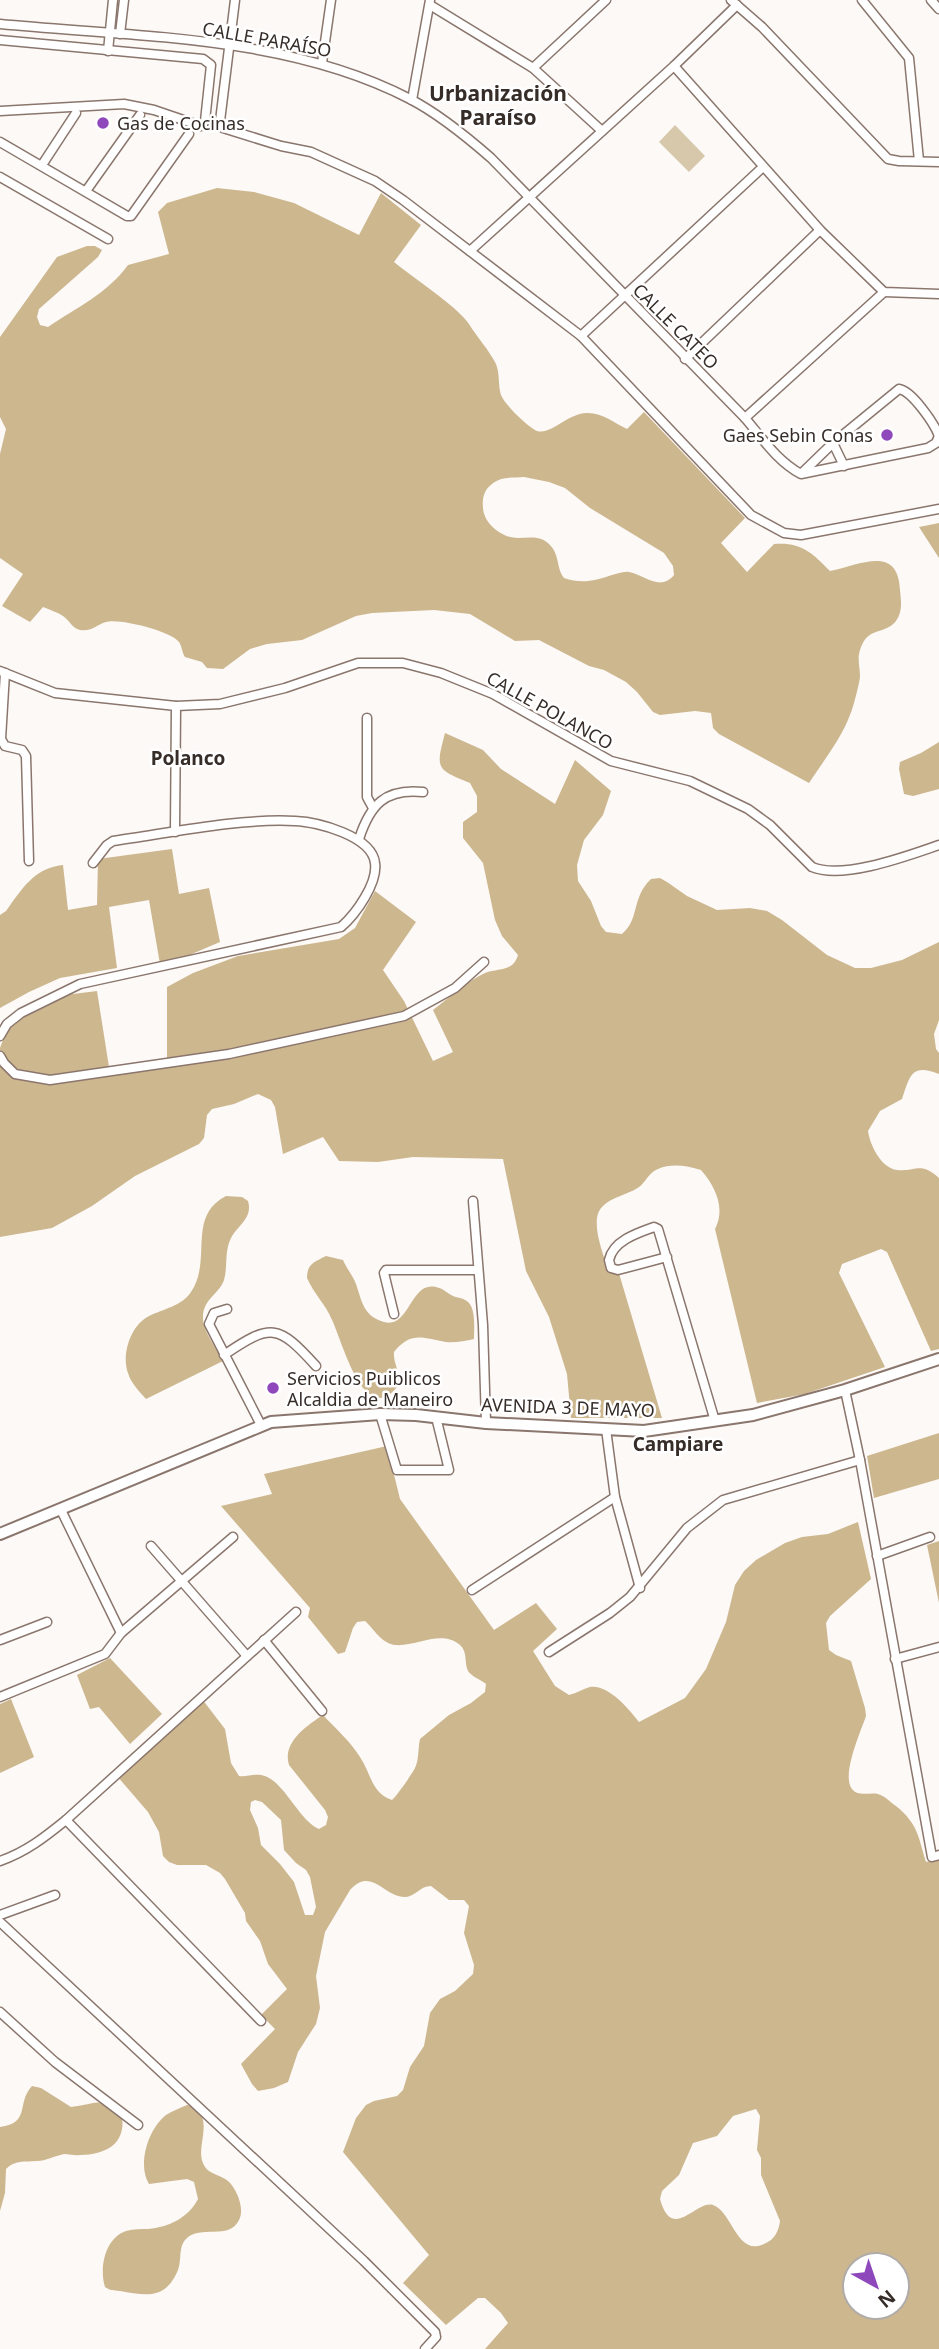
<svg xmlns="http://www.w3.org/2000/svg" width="939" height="2349" font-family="'Noto Sans',sans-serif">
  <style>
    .green { fill: #d7c8ab }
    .forest { fill: #cdb78e; fill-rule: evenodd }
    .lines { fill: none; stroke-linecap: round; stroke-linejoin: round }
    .street-casing { stroke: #8a766d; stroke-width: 11 }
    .secondary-casing { stroke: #8a766d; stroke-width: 14 }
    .street { stroke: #fff; stroke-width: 8 }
    .secondary { stroke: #fff; stroke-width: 10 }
    .poi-dot { fill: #8e48bc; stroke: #fff; stroke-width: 2.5 }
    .labels { text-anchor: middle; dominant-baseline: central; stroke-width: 5; stroke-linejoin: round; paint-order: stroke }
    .street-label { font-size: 18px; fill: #362d29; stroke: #fff }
    .poi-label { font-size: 18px; fill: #362d29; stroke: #fff; text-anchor: start }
    .neighbourhood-label { font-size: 19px; font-weight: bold; fill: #362d29; stroke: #fff }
    .quarter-label { font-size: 21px; font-weight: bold; fill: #362d29; stroke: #fff }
  </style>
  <rect width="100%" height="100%" fill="#fdf9f7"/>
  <!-- green -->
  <polygon class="green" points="675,125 705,156 689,172 659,142"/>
  <!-- forest -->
  <g class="forest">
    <path d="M217,188L254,192L294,203L359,235L381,193L421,225L394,262C412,277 457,306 469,324C477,337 489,350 496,364C500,374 498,386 501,395C505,405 526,425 535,430C549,438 568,412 588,413C603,413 614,423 627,429L644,412L745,518L721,543L747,572L774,544C802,542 812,553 830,571C860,565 898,544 900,590C901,601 903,611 896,621C884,636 868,625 860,650C857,659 860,667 860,677C859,685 856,695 854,703C846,733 826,757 809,783L719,734L713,728L711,713L695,711L660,715L653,712L637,692L626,682L604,670L589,666L539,640L515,641L470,614L434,610L372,613L356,616L302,640L267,644L250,649L223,669L207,668L202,662L185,657C182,653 182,646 179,642C171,631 119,618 106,622C96,625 91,632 80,630C72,628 70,621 63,616C57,612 50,610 43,607L30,622L2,606L23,574L0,558V454L6,429L0,417V337L57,257L87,246H95L102,250L98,257L39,309L37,317L40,325L48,327C76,308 108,293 128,265L169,254L158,212L167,203ZM524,477L549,482L565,488L590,508L664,553L673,566L674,575C660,592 645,575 629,572C623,571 618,574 612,575C595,581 581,584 564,578C556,568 560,554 549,544C540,535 529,538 518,538C502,538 484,524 483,508C482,498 484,490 492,484C501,476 513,478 524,477Z"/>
    <polygon points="939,523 939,558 919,527"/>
    <path d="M445,733L483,750L501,769L555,804L575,760L611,791L603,815L584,840L577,865L578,881L591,901L601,926L606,932L622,934C640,919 631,898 651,879L660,878L667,882L687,896L717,910L750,908L767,911L782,920L827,955L855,968H871L902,960L939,942V1020L934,1034L936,1049L939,1053V1074C911,1063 910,1076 902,1099L880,1111L868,1131C870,1145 881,1168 897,1170C917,1172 920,1161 939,1178V1349L931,1351L887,1252L881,1249L842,1264L839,1273L885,1367L805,1394L757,1403L715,1229C726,1208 715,1186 701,1170C687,1166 672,1163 658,1169C649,1172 646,1182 639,1187C625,1197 600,1198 597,1218C595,1235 604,1255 608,1271L618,1270L662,1418H571L567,1374L549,1317L526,1271L503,1159L413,1157L378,1162L339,1161L323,1137L283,1154L275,1107L271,1100L258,1094L234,1104L212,1109L207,1115L204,1138L199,1144L135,1176L92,1206L52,1228L0,1237V1048L7,1029L19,1016L65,995L97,991L109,1067L167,1059V987L193,973L238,956L339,939L355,928L375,891L416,922L383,970L404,1001L433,1061L453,1052L433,1010C449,998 467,981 485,973C499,968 513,972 518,955L502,936L495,920L483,863L463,838V822L477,812V796L470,783C435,769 436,768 445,733Z"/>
    <polygon points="939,742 939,789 913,796 904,794 899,769 900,762 921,753"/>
    <path d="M172,849L179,894L209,888L220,942L180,959L160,964L149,900L109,907L117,968L60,978L29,992L0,1008V915L6,911C22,889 34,868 63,865L68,910L97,905L98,859Z"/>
    <path d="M226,1196L242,1197L248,1201C253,1218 238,1225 231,1238C224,1252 228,1266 224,1280C220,1293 203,1299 203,1317C202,1330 217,1349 223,1361L146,1399C139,1391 131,1383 128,1373C121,1354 131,1325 149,1316C163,1309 182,1306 191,1292C213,1259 186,1217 226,1196Z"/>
    <path d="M326,1256L343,1260C347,1269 353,1276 356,1284C362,1301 363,1316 384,1322C411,1329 410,1277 439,1288C444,1289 448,1294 453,1296C458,1298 464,1298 468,1302C476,1309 474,1329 474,1339C465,1341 455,1343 446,1342C423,1338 411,1331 394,1352C393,1363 400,1372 400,1383C365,1434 342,1340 332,1320C326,1305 314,1294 307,1278C307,1264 314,1262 326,1256Z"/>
    <polygon points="939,1433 939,1479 874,1498 867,1456"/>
    <path d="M387,1446L400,1499L494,1630L536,1603L557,1629L533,1651L555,1686L569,1695C577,1693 583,1689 590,1687C608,1684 629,1709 639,1722L685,1698L706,1669L726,1622L735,1585L744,1571L756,1560L785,1543L802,1537L828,1534L858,1522L871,1579L830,1616L826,1623L829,1650L836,1655L851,1661L865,1708L866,1716C861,1731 841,1775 852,1789C858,1797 870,1792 878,1794C885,1796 890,1802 896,1806C918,1824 918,1836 926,1862L939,1858V2349H485L508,2323L501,2313L485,2298H478L446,2325L403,2283L429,2255L343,2152L356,2118L366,2105L374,2101L397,2096L403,2090L410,2067L424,2046L430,2013L440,1999L455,1991L473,1974L474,1965L464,1933L469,1906L464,1900H449L431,1886C420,1886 416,1896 406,1897C384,1898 372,1866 350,1890L325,1932L316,1976L320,2008L316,2024L298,2052L288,2082L274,2088L258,2091L252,2084L241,2064L275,2029L261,2015L287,1989L268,1964L260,1941L246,1921L245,1913L225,1879L220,1873L206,1865H177L169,1862L163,1856L159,1832L148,1812L117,1776L202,1699L225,1729L231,1763L239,1776C246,1777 254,1774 261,1775C283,1778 298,1820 319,1829L326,1825L328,1817L325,1810L289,1765C282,1743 306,1726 323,1715C335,1728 350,1741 360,1757C371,1773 371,1793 392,1800C396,1797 412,1774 415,1768C419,1760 418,1747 420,1739L449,1715L471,1703L485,1692L486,1684C480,1679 472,1677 468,1671C464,1663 468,1652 460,1645C441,1629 416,1647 395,1645C381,1643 374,1629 365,1621L357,1622L353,1628L345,1652L338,1654L308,1617L310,1608L221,1506L272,1494L264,1474ZM255,1800L262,1802L281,1820L284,1850L296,1863L306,1870L310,1877L316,1907L313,1915H305L294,1882L280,1864L261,1845L258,1828L250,1810L251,1802ZM756,2109L760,2116L757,2150L761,2158V2175L780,2221C779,2230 775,2239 766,2243C737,2259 733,2212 713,2205C696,2200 672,2243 660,2199L662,2191L679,2175L693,2143L717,2136L733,2116ZM855,2265H897V2307H855Z"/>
    <polygon points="939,1541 939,1603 927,1545"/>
    <polygon points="110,1658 162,1714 130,1744 99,1707 90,1709 77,1675"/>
    <polygon points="11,1699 34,1757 0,1773 0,1704"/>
    <path d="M32,2086L41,2088L71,2107C101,2104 96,2095 122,2117C126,2144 105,2155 80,2155C75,2156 70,2154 64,2154C54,2156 46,2161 37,2161C24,2162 15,2160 6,2169L5,2193L0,2211V2127C31,2123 16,2103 32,2086Z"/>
    <path d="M187,2105L196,2106C214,2127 193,2149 205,2167C211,2175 221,2175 228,2181C237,2189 245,2209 239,2220C229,2241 200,2224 186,2239C178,2247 182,2260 178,2270C165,2301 145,2295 120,2291C113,2290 111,2291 105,2287C99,2268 105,2238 126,2231C134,2229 141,2229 148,2229C169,2227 188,2218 198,2199L194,2182L187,2179L149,2184C137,2165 148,2129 166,2115C172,2111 180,2108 187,2105Z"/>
  </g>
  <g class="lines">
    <defs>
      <g id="street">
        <polyline points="235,0 220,121 223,128 281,146 311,152 375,181 403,200 581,336 751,515 784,533 801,535 939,509"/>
        <polyline points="731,0 762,27 888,159 899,161 939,162"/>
        <polyline points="862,0 909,58 919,161"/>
        <polyline points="931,0 939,9"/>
        <polyline points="430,5 533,68 602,131"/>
        <path d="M0,24C135,37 287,35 410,99C439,114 467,137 491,158L745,418C762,438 777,461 801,474L928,448L936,443L939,436"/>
        <polyline points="120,34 124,0"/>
        <polyline points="0,40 203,59 211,65 205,121 201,126 154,110 124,104 0,111"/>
        <polyline points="108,51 113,0"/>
        <polyline points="322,63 331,0"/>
        <polyline points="674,66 820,230 884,292 939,294"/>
        <polyline points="533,68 606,0"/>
        <polyline points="412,100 430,0"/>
        <polyline points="0,142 127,216 131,216 189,134"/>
        <polyline points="42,165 76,113"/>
        <polyline points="0,177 108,239"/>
        <polyline points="86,191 140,115"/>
        <polyline points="470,251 674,66 737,5"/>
        <polyline points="581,336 763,167"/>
        <polyline points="685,359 820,230"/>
        <polyline points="745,418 884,292"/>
        <polyline points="833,443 844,466"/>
        <path d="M803,472L833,443L899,389C912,391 934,423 939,436"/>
        <path d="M0,671L55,693L176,706L220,704L285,688L358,663H403L441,673L493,694L611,761L690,781L748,809L770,825L812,867C843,880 907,856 939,845"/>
        <polyline points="5,673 1,739 5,746 22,750 26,756 29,861"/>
        <polyline points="367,718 367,797 373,808"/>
        <polyline points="175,832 176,706"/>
        <path d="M359,839C370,805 385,788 423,792"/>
        <path d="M0,1036L7,1024L21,1013L80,984L341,927C356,914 378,883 375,863C372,836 318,822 295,821C238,818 170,833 113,841L107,845L93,863"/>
        <polyline points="0,1056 4,1063 15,1074 50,1080 229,1054 404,1016 455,988 484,962"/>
        <polyline points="473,1201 483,1325 486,1423"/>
        <path d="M667,1257L618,1270L611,1268L609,1260C613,1241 637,1233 654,1227L658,1229C677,1293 696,1357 715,1421"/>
        <polyline points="227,1309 214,1313 209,1324 261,1425"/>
        <polyline points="394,1314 384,1273 386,1270 478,1270"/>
        <path d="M224,1355C271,1323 278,1324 316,1366"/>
        <polyline points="845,1390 860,1460 932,1857 939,1855"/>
        <polyline points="380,1414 397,1470 449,1470 436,1417"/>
        <polyline points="606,1429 615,1497 640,1588"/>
        <polyline points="61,1510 121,1633"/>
        <polyline points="151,1546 247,1656"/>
        <polyline points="877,1556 930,1537"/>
        <polyline points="472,1590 615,1497"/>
        <polyline points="0,1640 47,1622"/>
        <polyline points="264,1640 322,1711"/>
        <polyline points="549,1652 610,1613 630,1597 687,1528 723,1500 860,1460"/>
        <polyline points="895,1659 939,1647"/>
        <polyline points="0,1697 105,1654 121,1633 233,1537"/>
        <polyline points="66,1820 261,2021"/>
        <path d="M0,1861C26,1852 45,1837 66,1820L296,1612"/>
        <polyline points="0,1915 55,1895"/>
        <polyline points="0,1922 364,2261 435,2332 436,2337 425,2349"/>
        <polyline points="0,2012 55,2062 138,2125"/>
      </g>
      <polyline id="secondary" points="0,1534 271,1422 380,1414 416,1415 486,1423 644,1431 753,1415 845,1390 939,1359"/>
    </defs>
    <!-- street casing -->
    <use href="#street" class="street-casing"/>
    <!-- secondary casing -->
    <use href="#secondary" class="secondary-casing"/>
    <!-- street -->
    <use href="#street" class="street"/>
    <!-- secondary -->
    <use href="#secondary" class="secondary"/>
  </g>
  <!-- markers -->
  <g class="poi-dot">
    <circle cx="103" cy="123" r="7"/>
    <circle cx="887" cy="435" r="7"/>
    <circle cx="273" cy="1388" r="7"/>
  </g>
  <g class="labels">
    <!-- street labels -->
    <g class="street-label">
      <text transform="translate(267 39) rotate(10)">CALLE PARAÍSO</text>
      <text transform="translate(676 326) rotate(45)">CALLE CATEO</text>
      <text transform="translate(550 710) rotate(29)">CALLE POLANCO</text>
      <text transform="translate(568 1407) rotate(2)">AVENIDA 3 DE MAYO</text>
    </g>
    <!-- poi labels -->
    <g class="poi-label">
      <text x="117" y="123">Gas de Cocinas</text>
      <text x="873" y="435" text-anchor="end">Gaes Sebin Conas</text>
      <text x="287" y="1378">Servicios Puiblicos<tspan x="287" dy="21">Alcaldia de Maneiro</tspan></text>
    </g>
    <!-- neighbourhood labels -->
    <g class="neighbourhood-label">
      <text x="188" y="758">Polanco</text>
      <text x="678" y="1444">Campiare</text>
    </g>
    <!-- quarter labels -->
    <g class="quarter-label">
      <text x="498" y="93">Urbanización<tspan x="498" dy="24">Paraíso</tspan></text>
    </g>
  </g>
  <!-- north arrow -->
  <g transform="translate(876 2286) rotate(140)"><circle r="33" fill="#ffffff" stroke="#afaba9" stroke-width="2"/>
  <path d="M0-5L12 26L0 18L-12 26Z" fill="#8e48bc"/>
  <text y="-10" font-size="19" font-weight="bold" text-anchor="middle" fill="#362d29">N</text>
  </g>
</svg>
